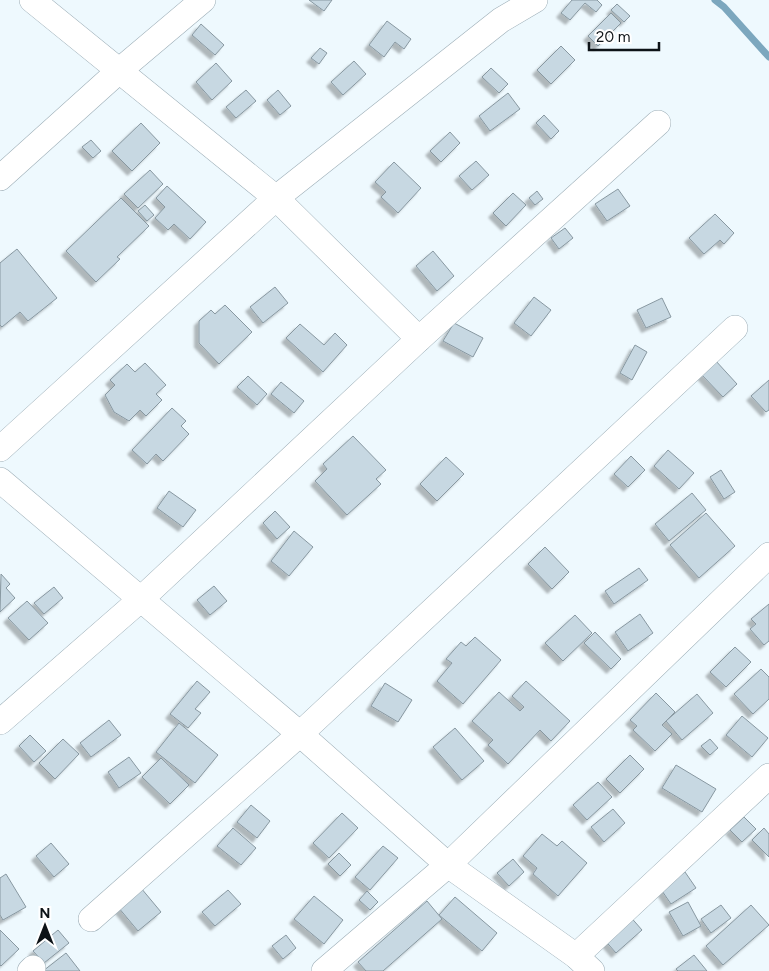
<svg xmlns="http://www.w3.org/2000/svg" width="769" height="971" font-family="Figtree,sans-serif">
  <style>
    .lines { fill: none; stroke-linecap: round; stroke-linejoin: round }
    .stream { stroke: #7ca7be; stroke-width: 7 }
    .building { fill: #c7d8e2; stroke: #8898a1; filter: url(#shadow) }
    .minor-casing { stroke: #9daeb7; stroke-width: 26 }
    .minor { stroke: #fff; stroke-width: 25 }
  </style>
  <defs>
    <filter id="shadow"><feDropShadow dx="-4.5" dy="4.5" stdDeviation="1" flood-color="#0004"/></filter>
  </defs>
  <rect width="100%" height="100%" fill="#eef9fe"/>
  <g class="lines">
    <!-- stream -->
    <polyline class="stream" points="715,0 724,7 769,57"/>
  </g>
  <!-- building -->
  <g class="building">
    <polygon points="309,0 332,0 324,11"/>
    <polygon points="572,0 597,0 602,5 596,12 585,3 570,20 561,13"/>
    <polygon points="617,4 630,16 624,22 611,10"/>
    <polygon points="611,13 621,23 598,46 588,36"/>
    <polygon points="387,21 411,39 404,49 395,42 384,57 369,45"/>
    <polygon points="201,24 224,45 215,55 192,35"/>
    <polygon points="561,46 575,60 551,84 537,70"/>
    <polygon points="320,48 327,53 319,64 311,58"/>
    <polygon points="354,61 366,74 343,95 331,82"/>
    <polygon points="216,63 232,81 212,100 196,82"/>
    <polygon points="491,68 508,84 499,93 482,77"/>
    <polygon points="246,90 256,101 236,118 226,107"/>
    <polygon points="278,90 291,106 280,115 267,100"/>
    <polygon points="508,93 520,109 490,131 479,116"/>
    <polygon points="544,115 559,131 551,139 536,123"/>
    <polygon points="141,123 160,143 132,171 112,151"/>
    <polygon points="450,132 460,143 441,162 430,151"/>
    <polygon points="91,140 101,151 93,158 82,147"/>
    <polygon points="476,161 489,175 472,190 459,176"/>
    <polygon points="394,162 421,188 398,213 381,197 386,192 375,182"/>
    <polygon points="150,170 163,184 138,208 124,194"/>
    <polygon points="167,186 206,222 190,239 174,224 168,230 155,218 165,207 156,198"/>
    <polygon points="618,189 630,206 607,221 595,204"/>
    <polygon points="537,191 543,199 535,205 529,198"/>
    <polygon points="513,193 526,205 506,226 493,213"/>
    <polygon points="121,198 149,226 117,257 120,259 96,282 66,251"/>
    <polygon points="145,205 154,215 147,221 138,211"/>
    <polygon points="715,214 734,233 724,244 720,240 704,254 689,238"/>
    <polygon points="565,228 573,238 559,249 551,238"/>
    <polygon points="17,249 57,298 28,321 20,312 2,327 0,325 0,263"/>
    <polygon points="433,251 454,276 437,291 416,266"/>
    <polygon points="275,287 288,303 263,323 250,307"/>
    <polygon points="534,297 551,310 531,336 514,323"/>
    <polygon points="662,298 671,317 646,328 637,310"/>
    <polygon points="225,305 252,332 219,364 199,343 199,321 211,310 215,314"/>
    <polygon points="454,323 483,338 473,357 443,341"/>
    <polygon points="300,324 324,345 335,333 347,345 323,372 286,338"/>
    <polygon points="635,345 647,352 632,380 620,373"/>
    <polygon points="715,360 737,384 723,397 700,373"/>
    <polygon points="145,363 166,385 156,394 162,400 146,416 140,410 129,421 114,412 105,395 115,385 110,380 127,364 135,372"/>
    <polygon points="248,376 267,394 257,405 237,387"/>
    <polygon points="769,380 769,410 766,412 751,396"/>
    <polygon points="281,382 304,401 294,413 271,394"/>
    <polygon points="172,408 186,421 181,426 189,434 163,461 156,454 147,464 132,450"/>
    <polygon points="353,436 386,470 376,479 381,484 347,515 315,481 327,469 323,464"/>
    <polygon points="668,450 694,473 679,489 654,466"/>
    <polygon points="631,456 645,470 628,487 614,474"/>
    <polygon points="446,457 464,474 437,501 420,484"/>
    <polygon points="721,470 735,492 724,499 710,477"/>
    <polygon points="169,491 196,510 183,527 157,508"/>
    <polygon points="692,493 706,510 669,541 655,524"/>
    <polygon points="275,511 290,527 277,539 263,523"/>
    <polygon points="706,513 735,546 699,578 670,545"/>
    <polygon points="294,531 313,547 289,576 271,561"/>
    <polygon points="545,547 569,572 552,589 528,564"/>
    <polygon points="639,568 648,580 614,604 605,591"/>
    <polygon points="1,574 10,584 6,588 15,598 0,612"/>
    <polygon points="214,586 227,601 210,615 197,600"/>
    <polygon points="54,587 63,598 44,614 34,603"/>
    <polygon points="27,601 48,623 29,640 8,618"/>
    <polygon points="769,604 769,641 764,645 750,629 756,624 751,619"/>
    <polygon points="640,614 653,633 628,651 615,632"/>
    <polygon points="575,615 592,633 563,661 545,643"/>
    <polygon points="595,632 621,659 611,669 584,643"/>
    <polygon points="475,637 501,660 463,704 437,681 452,663 446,659 461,642 466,646"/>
    <polygon points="735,647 751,662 726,687 710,672"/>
    <polygon points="761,669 769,677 769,699 753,714 734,694"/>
    <polygon points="197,681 210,692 195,709 201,713 188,728 170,714"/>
    <polygon points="526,681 570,721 551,741 540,730 508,764 488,745 493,740 472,721 499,692 520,711 524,707 512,696"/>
    <polygon points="385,683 412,700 398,722 371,706"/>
    <polygon points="656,693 675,712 662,725 672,734 655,751 633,730 637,726 630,720"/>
    <polygon points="697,694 713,713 682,740 666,721"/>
    <polygon points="742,716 768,738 752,757 726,735"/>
    <polygon points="109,720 121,735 91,757 80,743"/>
    <polygon points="179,723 218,755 195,783 156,752"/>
    <polygon points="455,728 484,761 462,780 433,747"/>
    <polygon points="30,735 46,751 34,762 19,746"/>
    <polygon points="63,739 79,754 55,779 39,763"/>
    <polygon points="710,739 718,748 710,755 701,746"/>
    <polygon points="630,755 644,769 620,793 606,779"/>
    <polygon points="129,757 141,773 119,788 108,772"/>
    <polygon points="161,758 189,785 170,804 142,777"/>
    <polygon points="676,765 716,789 702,812 662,788"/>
    <polygon points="598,782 612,797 587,820 573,805"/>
    <polygon points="251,805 270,821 257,838 237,822"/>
    <polygon points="613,809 625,823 604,842 591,827"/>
    <polygon points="342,813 358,828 329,858 313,843"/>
    <polygon points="744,817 756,829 742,842 730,830"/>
    <polygon points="233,828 256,848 241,865 217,846"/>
    <polygon points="764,828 769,834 769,857 752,840"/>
    <polygon points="542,834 557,846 562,841 587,863 558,896 533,874 537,868 523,856"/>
    <polygon points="51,843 69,864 54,877 36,856"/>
    <polygon points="383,846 398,858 370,890 355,877"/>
    <polygon points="339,853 351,865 340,876 328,864"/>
    <polygon points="513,859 524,872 509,886 497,873"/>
    <polygon points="685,872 696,888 671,904 660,888"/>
    <polygon points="6,874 26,907 3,920 0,915 0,878"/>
    <polygon points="141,888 161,912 138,931 118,907"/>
    <polygon points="228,890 241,904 215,926 202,912"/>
    <polygon points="367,891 378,902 370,910 359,900"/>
    <polygon points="314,896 343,920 324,944 294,919"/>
    <polygon points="455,897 497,933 482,951 439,915"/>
    <polygon points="427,901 442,919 383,971 366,971 358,962"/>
    <polygon points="688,902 701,926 683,936 669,912"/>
    <polygon points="721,905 731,918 711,933 701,919"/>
    <polygon points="751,905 769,925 723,965 706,946"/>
    <polygon points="628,914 642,930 616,953 602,937"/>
    <polygon points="0,930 19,949 1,966 0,965"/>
    <polygon points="58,930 69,943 44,963 33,951"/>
    <polygon points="286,935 296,948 283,959 272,946"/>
    <polygon points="66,953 80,971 43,971"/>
    <polygon points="694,955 707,971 678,971 676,969"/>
  </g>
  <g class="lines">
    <defs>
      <g id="minor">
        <polyline points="32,0 276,198 419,339"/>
        <polyline points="0,178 120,70 203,0"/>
        <polyline points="0,449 276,198 501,20 535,0"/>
        <polyline points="0,480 300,734 448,865 576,956 592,971"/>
        <polyline points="0,722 140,600 419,339 658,123"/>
        <polyline points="91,919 300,734 735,328"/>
        <polyline points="576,956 769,776"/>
        <polyline points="30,971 33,968"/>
        <polyline points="324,971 448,865 769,555"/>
      </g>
    </defs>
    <!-- minor casing -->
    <use href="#minor" class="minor-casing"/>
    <!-- minor -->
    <use href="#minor" class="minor"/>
  </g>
  <!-- north arrow -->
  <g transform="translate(45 926)" stroke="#ffffff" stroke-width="4" paint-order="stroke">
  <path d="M0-4L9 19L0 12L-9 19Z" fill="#0d1317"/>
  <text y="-8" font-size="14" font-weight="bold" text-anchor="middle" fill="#0d1317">N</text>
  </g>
  <!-- scale -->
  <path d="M589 42v8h70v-8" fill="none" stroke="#0d1317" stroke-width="2.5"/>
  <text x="596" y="42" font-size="15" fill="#0d1317" stroke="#ffffff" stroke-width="4" paint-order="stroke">20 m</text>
</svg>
